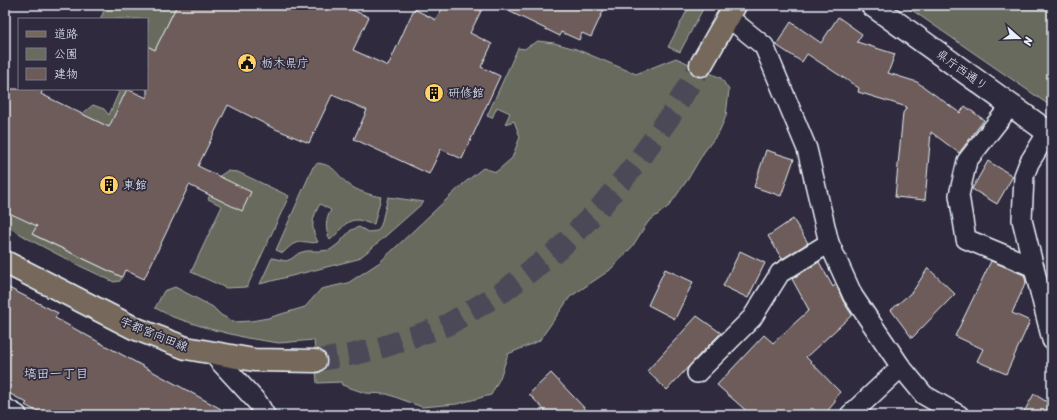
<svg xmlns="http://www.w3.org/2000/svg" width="1057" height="420" font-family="Sriracha,'Klee One',sans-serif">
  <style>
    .green { fill: #686b5d; stroke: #a8aeaa }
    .building { fill: #6d5b5a; stroke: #e8f1f8 }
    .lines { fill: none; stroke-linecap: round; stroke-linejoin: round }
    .primary-tunnel { stroke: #4b4859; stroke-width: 22; stroke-dasharray: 22 11; stroke-linecap: butt }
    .street-casing { stroke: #e8f1f8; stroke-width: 22 }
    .secondary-casing { stroke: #e8f1f8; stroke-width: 25 }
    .primary-casing { stroke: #e8f1f8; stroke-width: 25 }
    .street { stroke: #2f2a3d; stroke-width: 19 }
    .secondary { stroke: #2f2a3d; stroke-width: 22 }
    .primary { stroke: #76695c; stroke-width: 22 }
    .labels { text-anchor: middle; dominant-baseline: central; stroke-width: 3.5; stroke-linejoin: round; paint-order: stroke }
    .poi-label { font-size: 12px; fill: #e8f1f8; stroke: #2f2a3d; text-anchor: start }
    .street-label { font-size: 12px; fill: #e8f1f8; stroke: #2f2a3d }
    .neighbourhood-label { font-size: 13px; fill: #e8f1f8; stroke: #2f2a3d }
  </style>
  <rect width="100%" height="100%" fill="#2f2a3d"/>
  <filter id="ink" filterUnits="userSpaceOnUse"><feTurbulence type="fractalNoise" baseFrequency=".025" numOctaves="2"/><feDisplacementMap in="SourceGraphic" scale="8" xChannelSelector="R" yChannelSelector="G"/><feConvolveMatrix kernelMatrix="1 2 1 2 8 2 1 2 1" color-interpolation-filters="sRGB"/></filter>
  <g filter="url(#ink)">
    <!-- green -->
    <g class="green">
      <polygon points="107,5 177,5 155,50 147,46 147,19 100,19"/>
      <polygon points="690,5 705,5 680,52 668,47"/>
      <polygon points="907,5 1052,5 1052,107 906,6"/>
      <polygon points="538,41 554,43 576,49 636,74 676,58 721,78 729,90 726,116 719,132 704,152 688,179 669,206 648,222 632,247 610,270 570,297 539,341 508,354 500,378 491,395 457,404 422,407 387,394 365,393 342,385 341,382 317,383 314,340 279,343 247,338 210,329 173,317 155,308 164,291 175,287 213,307 221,315 234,322 251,321 268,318 305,307 321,289 348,283 380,262 463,184 483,168 496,172 512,158 520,137 514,121 505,124 510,113 497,107 492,118 487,116 518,48 525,49 527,47"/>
      <polygon points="113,89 127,89 131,91 119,116 109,127 82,114 93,105 104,109 109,115 119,92"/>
      <path d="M318,163C336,166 336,174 348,184C357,191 370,195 381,197L374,224C368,224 364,221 358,220C344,219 340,233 330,240C325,230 325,220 331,210L320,204C312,218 310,228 318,242C314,243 312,243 308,242C295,241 292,244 283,253L276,250L313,167Z"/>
      <polygon points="227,171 238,172 289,196 247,287 226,288 191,272 222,206 208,199 218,177"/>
      <polygon points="388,197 424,202 372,248 358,259 260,284 272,258 286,261 291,259 299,253 306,251 320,251 330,250 338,244 351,230 359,227 368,232 377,231 381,225"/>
      <polygon points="5,203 37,226 33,235 122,277 120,281 114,282 80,266 32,241 5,225"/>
    </g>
    <!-- building -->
    <g class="building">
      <polygon points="177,5 341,5 369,17 353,50 388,66 414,9 436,20 444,5 484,5 470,33 492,44 481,67 500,76 462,159 441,149 429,174 354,139 367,110 332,95 309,143 273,128 228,105 198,166 251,192 242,211 189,185 144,279 125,270 122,277 32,234 37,226 5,211 5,89 43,89 41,94 109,127 127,89 147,98 147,46 155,50"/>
      <polygon points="496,5 606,5 591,37 582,33 579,40 561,32 560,36"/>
      <polygon points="838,17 862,34 857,42 895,54 888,73 917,82 960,113 965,106 984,120 959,153 931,132 925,200 895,197 903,113 907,107 858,92 859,88 807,54 802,62 776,45 791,22 821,43"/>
      <polygon points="766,150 794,159 781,196 754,187"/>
      <polygon points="988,161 1013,176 997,204 972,189"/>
      <polygon points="793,219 808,243 782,259 768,236"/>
      <polygon points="740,251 765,263 748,298 723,286"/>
      <polygon points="991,261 1024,275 1026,282 1012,313 1030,321 1006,374 977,361 983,349 955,336"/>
      <polygon points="819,262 833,287 836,284 843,301 852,315 806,357 840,392 835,398 835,402 824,415 820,415 812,408 806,415 751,415 717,385 764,335 773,343 809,310 792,279"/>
      <polygon points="928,268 955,294 912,338 891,310 913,291"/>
      <polygon points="665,269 693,282 675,319 648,305"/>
      <polygon points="5,286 58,313 55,318 232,415 43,415 25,405 27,403 5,391"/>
      <polygon points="697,316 721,333 701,353 667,390 647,371"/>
      <polygon points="551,373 591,415 549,415 529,394"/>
      <polygon points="1034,394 1052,405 1052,415 1022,415"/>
    </g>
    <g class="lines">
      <!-- primary-tunnel -->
      <polyline class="primary-tunnel" points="315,361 355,354 383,347 447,325 504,291 558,250 599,209 637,162 671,115 701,65"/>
      <defs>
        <g id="street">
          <polyline points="728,17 764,46 807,149 829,243 853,296 901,367 924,395 959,415"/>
          <polyline points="1011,105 967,161 959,195 966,239 1034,267"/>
          <polyline points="1048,132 1029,163 1024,176 1022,220 1052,340"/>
          <polyline points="212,353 258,403 265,415"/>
          <polyline points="697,373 752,318 780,273 829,243"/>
          <polyline points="5,408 17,415"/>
          <polyline points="850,415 901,367"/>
        </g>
        <polyline id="secondary" points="872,5 1052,135"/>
        <g id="primary">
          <polyline points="701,65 735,5"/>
          <polyline points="5,262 134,328 186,348 254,360 315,361"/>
        </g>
      </defs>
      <!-- street casing -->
      <use href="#street" class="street-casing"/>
      <!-- secondary casing -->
      <use href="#secondary" class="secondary-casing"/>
      <!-- primary casing -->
      <use href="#primary" class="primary-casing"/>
      <!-- street -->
      <use href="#street" class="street"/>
      <!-- secondary -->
      <use href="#secondary" class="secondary"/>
      <!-- primary -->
      <use href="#primary" class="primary"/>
    </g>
  </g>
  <!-- icons -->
  <defs>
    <symbol id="civic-disc" viewBox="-11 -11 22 22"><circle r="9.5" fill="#ffd166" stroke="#2f2a3d"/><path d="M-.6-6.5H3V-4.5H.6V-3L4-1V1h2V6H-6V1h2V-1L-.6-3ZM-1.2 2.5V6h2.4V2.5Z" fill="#111"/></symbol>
    <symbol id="building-disc" viewBox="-11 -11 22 22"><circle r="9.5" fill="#ffd166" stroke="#2f2a3d"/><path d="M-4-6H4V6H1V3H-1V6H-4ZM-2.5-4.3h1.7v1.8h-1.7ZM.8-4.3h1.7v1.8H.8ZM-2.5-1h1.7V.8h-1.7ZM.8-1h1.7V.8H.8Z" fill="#111"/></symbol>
  </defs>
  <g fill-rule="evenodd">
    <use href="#civic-disc" x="236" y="52" width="22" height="22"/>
    <use href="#building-disc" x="423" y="82" width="22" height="22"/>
    <use href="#building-disc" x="98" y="174" width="22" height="22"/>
  </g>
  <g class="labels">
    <!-- poi labels -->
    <g class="poi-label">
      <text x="261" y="63">栃木県庁</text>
      <text x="448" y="93">研修館</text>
      <text x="123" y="185">東館</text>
    </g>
    <!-- street labels -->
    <g class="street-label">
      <text transform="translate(962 70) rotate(36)">県庁西通り</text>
      <text transform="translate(154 334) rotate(22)">宇都宮向田線</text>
    </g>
    <!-- neighbourhood labels -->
    <g class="neighbourhood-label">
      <text x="56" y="373">塙田一丁目</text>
    </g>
  </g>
  <!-- margin -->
  <rect width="1057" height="420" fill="none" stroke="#2f2a3d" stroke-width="20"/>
  <rect x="10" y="10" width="1037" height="400" fill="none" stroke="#e8f1f8" stroke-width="1.5" filter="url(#ink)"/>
  <!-- legend -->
  <rect x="18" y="18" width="130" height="72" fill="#2f2a3d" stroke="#797a88"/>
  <rect x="26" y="31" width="20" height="6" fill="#76695c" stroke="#797a88"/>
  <text x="54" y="38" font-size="12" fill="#e8f1f8">道路</text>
  <rect x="26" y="48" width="20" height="12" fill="#686b5d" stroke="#797a88"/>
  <text x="54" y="58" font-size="12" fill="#e8f1f8">公園</text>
  <rect x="26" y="68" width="20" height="12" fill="#6d5b5a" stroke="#797a88"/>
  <text x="54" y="78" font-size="12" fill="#e8f1f8">建物</text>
  <!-- north arrow -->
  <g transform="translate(1019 38) rotate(110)" stroke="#2f2a3d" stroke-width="3" paint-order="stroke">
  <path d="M0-3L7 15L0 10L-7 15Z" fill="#e8f1f8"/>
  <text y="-6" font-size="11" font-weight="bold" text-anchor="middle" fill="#e8f1f8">N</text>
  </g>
</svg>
